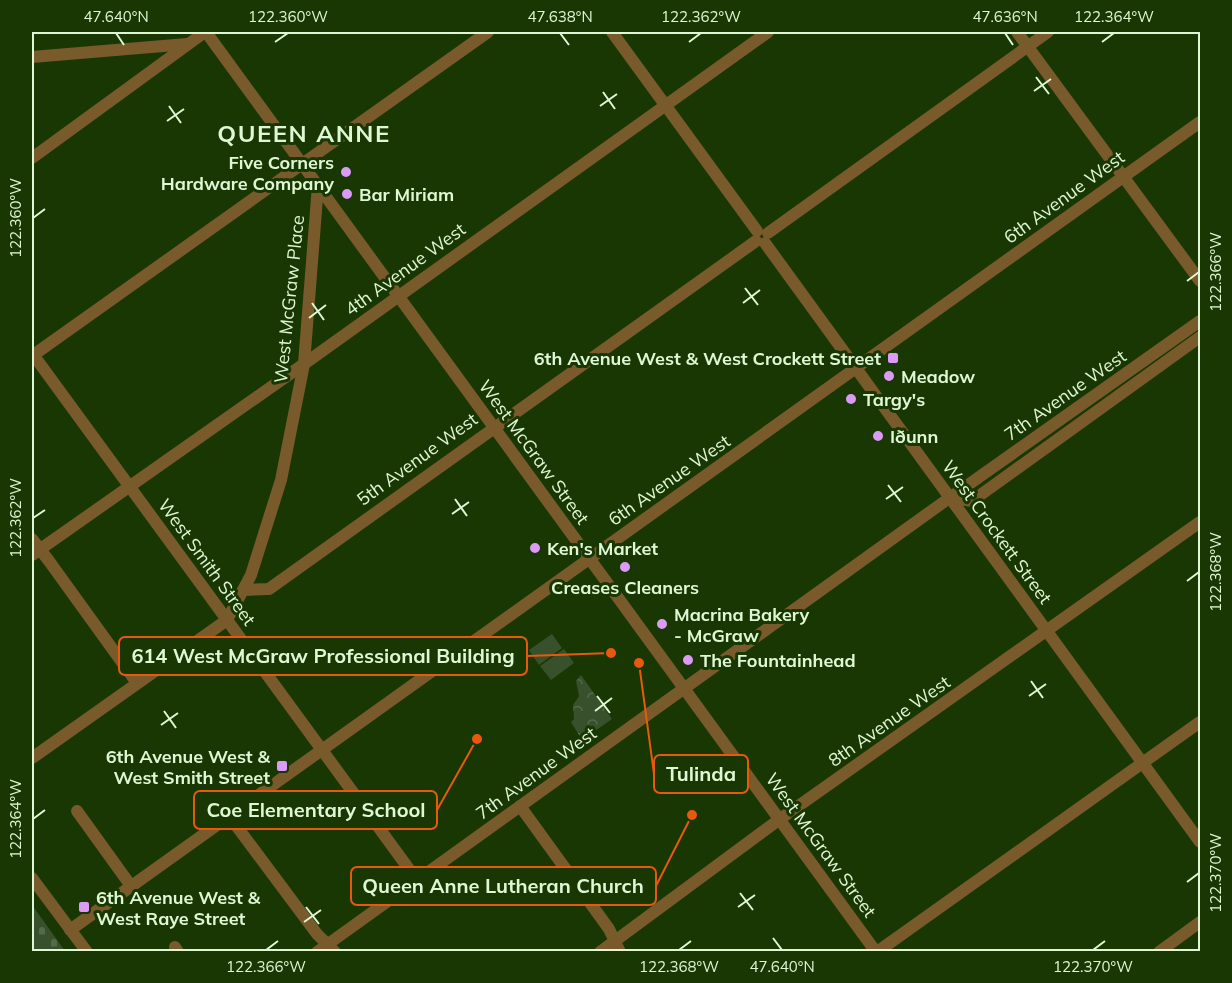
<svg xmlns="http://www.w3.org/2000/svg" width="1232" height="983" font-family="Mulish,sans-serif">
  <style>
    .green { fill: #38512c }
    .cemetery { fill: url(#cemetery-stones) }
    .park { fill: url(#park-crowns) }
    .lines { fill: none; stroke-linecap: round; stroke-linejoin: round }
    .minor { stroke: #795a2a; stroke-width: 12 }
    .ticks { fill: none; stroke: #dff7d4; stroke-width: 2 }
    .poi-dot { fill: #db9af6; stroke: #193703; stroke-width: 2 }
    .labels { text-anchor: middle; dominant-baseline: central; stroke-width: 6; stroke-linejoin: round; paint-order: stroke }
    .poi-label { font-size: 18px; font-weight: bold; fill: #dff7d4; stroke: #193703; text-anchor: start }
    .street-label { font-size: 18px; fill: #dff7d4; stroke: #193703 }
    .district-label { font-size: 24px; font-weight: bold; letter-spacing: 1.5px; fill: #dff7d4; stroke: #193703 }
    .leader { fill: none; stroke: #e8590c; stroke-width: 2 }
    .callout-dot { fill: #e8590c; stroke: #193703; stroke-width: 2 }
    .callout { fill: #193703; stroke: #e8590c; stroke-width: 2 }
    .callout-label { font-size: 20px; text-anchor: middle; font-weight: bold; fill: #dff7d4 }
    .neatline { fill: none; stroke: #dff7d4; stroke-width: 2 }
    .ticks-label { font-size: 15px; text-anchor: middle; fill: #dff7d4 }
  </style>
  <defs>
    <pattern id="cemetery-stones" width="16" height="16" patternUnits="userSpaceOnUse" patternTransform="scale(1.5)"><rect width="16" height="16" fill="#38512c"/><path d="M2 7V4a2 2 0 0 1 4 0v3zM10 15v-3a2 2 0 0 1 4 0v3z" fill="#546b4a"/></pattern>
    <pattern id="park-crowns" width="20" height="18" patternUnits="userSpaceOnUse" patternTransform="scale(1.5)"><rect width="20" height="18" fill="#38512c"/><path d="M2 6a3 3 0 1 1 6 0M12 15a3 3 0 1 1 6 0" fill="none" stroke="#546b4a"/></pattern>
  </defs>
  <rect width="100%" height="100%" fill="#193703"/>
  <!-- green -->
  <g class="green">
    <polygon points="552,634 562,648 539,665 529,650"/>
    <polygon points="564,649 574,663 551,680 540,666"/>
  </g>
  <!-- cemetery -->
  <polygon class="cemetery" points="32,905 65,951 32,951"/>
  <!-- park -->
  <polygon class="park" points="581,675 612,719 582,740 571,722 574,719 573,705 579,696 576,681"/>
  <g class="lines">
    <!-- minor -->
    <g class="minor">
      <polyline points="206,32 876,952"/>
      <polyline points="612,32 757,231"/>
      <polyline points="1017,32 1200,281"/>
      <polyline points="32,57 187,44"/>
      <polyline points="32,158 205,32"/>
      <polyline points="768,233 1048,32"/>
      <polyline points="765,243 1200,842"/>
      <polyline points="32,353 417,880"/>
      <polyline points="32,356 488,32"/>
      <polyline points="950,497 972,501 1200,337"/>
      <polyline points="32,539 49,561 137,683"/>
      <polyline points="32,555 304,364 768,32"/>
      <polyline points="243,590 269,589 756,241"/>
      <polyline points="32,758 227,620 251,575 281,480 304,364 318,185"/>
      <polyline points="520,806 609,929 620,952"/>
      <polyline points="77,811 131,886"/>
      <polyline points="229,816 317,934 335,952"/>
      <polyline points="32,878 87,952"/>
      <polyline points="70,930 1200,122"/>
      <polyline points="175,947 178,952"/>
      <polyline points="317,952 941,504 1200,321"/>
      <polyline points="600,952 780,819 1200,522"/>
      <polyline points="877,952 1200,722"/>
      <polyline points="1159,952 1200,922"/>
    </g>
  </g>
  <!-- ticks -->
  <path class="ticks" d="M116,33L124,45M560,33L569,45M1005,33L1013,45M275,42L288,33M689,42L701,33M1102,42L1114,33M1036,77L1049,94M1034,91L1051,79M603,92L615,109M169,106L181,123M600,106L617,94M167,121L184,109M33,218L45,209M1187,281L1199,272M745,288L758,305M312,303L324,320M743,303L760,290M309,318L326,305M888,485L901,502M455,499L467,516M886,499L903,487M452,514L469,502M33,518L45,510M1187,581L1199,572M1031,681L1043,698M597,696L610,713M1029,696L1046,684M164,711L176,728M595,711L612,698M161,725L178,713M33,819L45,810M1187,882L1199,873M740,893L753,910M306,907L319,924M738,907L755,895M304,922L321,910M773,938L782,950M266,950L278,941M679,950L691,941M1093,950L1105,941"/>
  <!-- markers -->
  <g class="poi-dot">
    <circle cx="346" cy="172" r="6"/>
    <circle cx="347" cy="194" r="6"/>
    <rect x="887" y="352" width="12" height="12" rx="3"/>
    <circle cx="889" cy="376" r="6"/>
    <circle cx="851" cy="399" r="6"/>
    <circle cx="878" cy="436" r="6"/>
    <circle cx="535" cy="548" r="6"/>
    <circle cx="625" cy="567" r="6"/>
    <circle cx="662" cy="624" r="6"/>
    <circle cx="688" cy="660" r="6"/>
    <rect x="276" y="760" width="12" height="12" rx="3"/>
    <rect x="78" y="901" width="12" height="12" rx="3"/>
  </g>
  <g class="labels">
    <!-- poi labels -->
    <g class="poi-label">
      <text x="334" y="162" text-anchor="end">Five Corners<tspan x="334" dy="21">Hardware Company</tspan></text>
      <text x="359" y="194">Bar Miriam</text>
      <text x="881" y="358" text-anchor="end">6th Avenue West &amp; West Crockett Street</text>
      <text x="901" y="376">Meadow</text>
      <text x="863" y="399">Targy's</text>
      <text x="890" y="436">Iðunn</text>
      <text x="547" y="548">Ken's Market</text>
      <text x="625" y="587" text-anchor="middle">Creases Cleaners</text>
      <text x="674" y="614">Macrina Bakery<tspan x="674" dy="21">- McGraw</tspan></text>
      <text x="700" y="660">The Fountainhead</text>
      <text x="270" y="756" text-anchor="end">6th Avenue West &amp;<tspan x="270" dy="21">West Smith Street</tspan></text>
      <text x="96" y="897">6th Avenue West &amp;<tspan x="96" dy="21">West Raye Street</tspan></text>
    </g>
    <!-- street labels -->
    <g class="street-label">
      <text transform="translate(1064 197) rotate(-36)">6th Avenue West</text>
      <text transform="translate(405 269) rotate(-36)">4th Avenue West</text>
      <text transform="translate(289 299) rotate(-84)">West McGraw Place</text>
      <text transform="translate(1065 395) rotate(-35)">7th Avenue West</text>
      <text transform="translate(534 452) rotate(54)">West McGraw Street</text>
      <text transform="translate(417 459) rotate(-36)">5th Avenue West</text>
      <text transform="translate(669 480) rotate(-35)">6th Avenue West</text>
      <text transform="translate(997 532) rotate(54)">West Crockett Street</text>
      <text transform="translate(207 562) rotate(54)">West Smith Street</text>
      <text transform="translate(889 721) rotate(-35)">8th Avenue West</text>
      <text transform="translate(536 773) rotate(-36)">7th Avenue West</text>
      <text transform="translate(821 845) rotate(54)">West McGraw Street</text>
    </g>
    <!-- district labels -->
    <g class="district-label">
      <text x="304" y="133">QUEEN ANNE</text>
    </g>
  </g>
  <!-- callouts -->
  <path class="leader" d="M611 653L527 656M639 663L654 774M477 739L437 810M692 815L656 886"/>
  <g class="callout-dot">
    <circle cx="611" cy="653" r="6"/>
    <circle cx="639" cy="663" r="6"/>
    <circle cx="477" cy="739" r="6"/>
    <circle cx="692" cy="815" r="6"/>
  </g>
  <g class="callout">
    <rect x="119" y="637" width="408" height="38" rx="6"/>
    <rect x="654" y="755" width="94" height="38" rx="6"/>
    <rect x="194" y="791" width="243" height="38" rx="6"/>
    <rect x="351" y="867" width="305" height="38" rx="6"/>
  </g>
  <g class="callout-label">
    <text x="323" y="663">614 West McGraw Professional Building</text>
    <text x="701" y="781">Tulinda</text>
    <text x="316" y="817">Coe Elementary School</text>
    <text x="503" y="893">Queen Anne Lutheran Church</text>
  </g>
  <!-- border -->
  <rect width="1232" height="983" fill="none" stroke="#193703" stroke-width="66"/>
  <rect x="33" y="33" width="1166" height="917" class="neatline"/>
  <g class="ticks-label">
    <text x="116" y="22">47.640°N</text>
    <text x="288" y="22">122.360°W</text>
    <text x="560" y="22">47.638°N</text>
    <text x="701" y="22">122.362°W</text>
    <text x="1005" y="22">47.636°N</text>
    <text x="1114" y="22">122.364°W</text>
    <text transform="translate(16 218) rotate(-90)" y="5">122.360°W</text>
    <text transform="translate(1216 272) rotate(-90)" y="5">122.366°W</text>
    <text transform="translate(16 518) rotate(-90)" y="5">122.362°W</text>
    <text transform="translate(1216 572) rotate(-90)" y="5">122.368°W</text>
    <text transform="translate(16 819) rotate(-90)" y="5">122.364°W</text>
    <text transform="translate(1216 873) rotate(-90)" y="5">122.370°W</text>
    <text x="266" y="972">122.366°W</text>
    <text x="679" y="972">122.368°W</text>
    <text x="782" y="972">47.640°N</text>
    <text x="1093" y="972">122.370°W</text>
  </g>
</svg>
